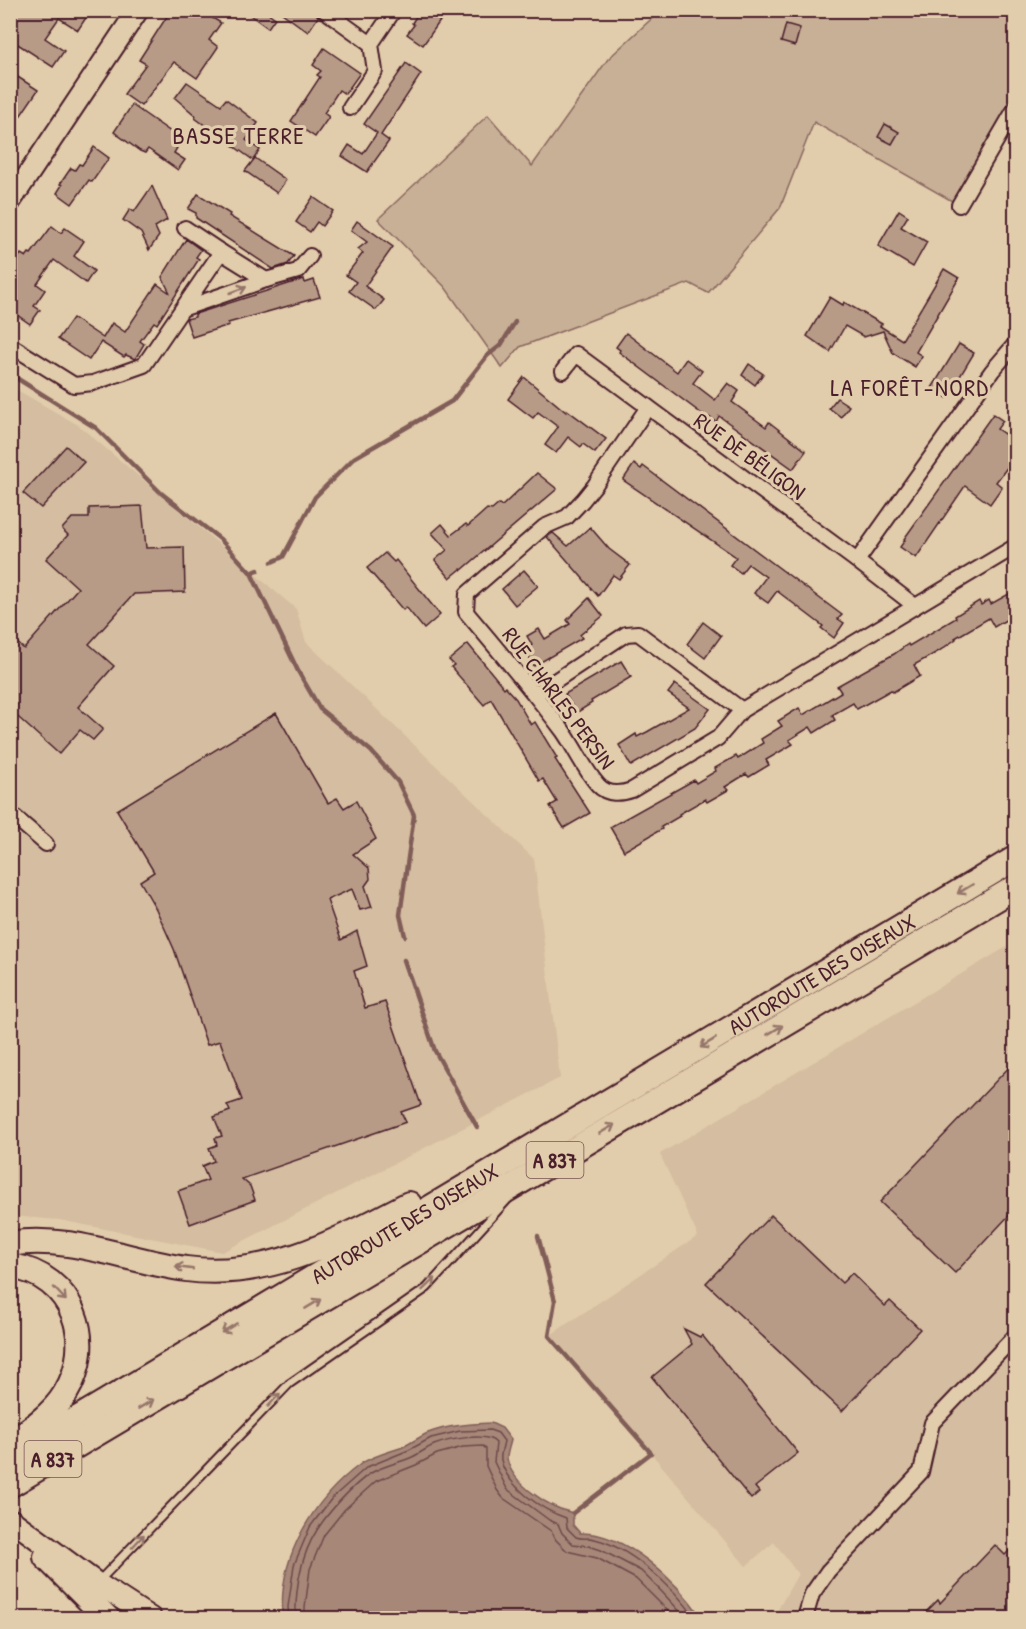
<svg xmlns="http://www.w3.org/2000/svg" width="1026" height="1629" font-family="'Patrick Hand',sans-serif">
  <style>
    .built { fill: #d4bda0 }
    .green { fill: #c8b096; stroke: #896860; stroke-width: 1.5 }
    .water { fill: #a68778; stroke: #815d59; stroke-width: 1.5 }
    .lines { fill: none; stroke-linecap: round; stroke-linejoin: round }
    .shore { stroke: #6f494a; stroke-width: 1.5 }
    .stream { stroke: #815d59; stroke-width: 4.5 }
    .building { fill: #b79b87; stroke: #4a1f2b; stroke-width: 1.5 }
    .lane-casing { stroke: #4a1f2b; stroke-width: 11 }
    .street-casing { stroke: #4a1f2b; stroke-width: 18 }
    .secondary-casing { stroke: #4a1f2b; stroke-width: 24 }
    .highway-casing { stroke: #4a1f2b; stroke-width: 28 }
    .lane { stroke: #e1ccab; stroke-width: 7 }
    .street { stroke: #e1ccab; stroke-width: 14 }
    .secondary { stroke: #e1ccab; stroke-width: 20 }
    .highway { stroke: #e1ccab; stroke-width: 24 }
    .oneway { stroke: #96766b }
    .labels { text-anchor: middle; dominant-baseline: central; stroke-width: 6; stroke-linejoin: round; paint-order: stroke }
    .shield { fill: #e1ccab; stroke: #775351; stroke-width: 1.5 }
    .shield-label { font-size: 21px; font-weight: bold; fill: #4a1f2b }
    .street-label { font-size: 22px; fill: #4a1f2b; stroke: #e1ccab }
    .neighbourhood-label { font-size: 24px; letter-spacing: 1.5px; fill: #4a1f2b; stroke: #e1ccab }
  </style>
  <rect width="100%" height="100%" fill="#e1ccab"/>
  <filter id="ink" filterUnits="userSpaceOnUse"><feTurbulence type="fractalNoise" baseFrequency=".0167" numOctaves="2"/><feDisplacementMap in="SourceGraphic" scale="12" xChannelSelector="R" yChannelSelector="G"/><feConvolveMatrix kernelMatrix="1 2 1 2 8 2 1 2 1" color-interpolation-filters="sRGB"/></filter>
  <g filter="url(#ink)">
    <!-- built -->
    <g class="built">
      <polygon points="10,386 78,425 296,609 306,642 534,859 560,1078 222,1252 60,1220 11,1216"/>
      <polygon points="1015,942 1015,1618 777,1618 776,1613 798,1574 774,1542 746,1566 651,1453 549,1336 698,1236 660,1154"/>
    </g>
    <!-- green -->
    <polygon class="green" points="660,11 1015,11 1015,107 959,205 814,122 780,208 708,293 689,283 520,347 502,368 445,287 378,219 488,115 532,166 608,59"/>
    <!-- water -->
    <path class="water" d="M491,1423L502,1428L511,1440C510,1445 507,1453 507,1458C511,1484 550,1508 573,1513V1525L580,1533C627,1532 677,1582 702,1618H283C277,1557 314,1498 362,1463C373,1456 388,1452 400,1448C410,1444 419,1437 428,1433C448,1425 470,1424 491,1423Z"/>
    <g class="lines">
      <!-- shore -->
      <g class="shore">
        <path d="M289,1618L288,1607L294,1565L310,1527L332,1498L367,1467L409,1450L431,1438L460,1431L490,1430L498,1433L504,1441C503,1447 500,1454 501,1460C506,1486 542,1510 566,1518L567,1528L576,1537C581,1539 585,1538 590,1538C627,1544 675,1588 695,1618"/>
        <path d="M296,1618C295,1589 301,1555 317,1530C328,1512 354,1484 371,1473C383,1466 398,1463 410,1458C418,1455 426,1448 434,1445C447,1440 487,1431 496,1443L494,1462L507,1489L549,1520L558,1524L562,1533L573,1544L589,1546L601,1550L641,1571L662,1592L686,1618"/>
        <polyline points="305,1618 305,1608 310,1569 324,1535 345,1509 376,1481 416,1465 437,1454 463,1447 483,1446 486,1449 486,1466 497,1490 503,1498 551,1531 556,1540 567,1551 597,1558 636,1579 675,1618"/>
      </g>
      <!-- stream -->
      <g class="stream">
        <polyline points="10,374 96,428 161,493 220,539 251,573 258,570"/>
        <polyline points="272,562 283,557 315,497 354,458 452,401 487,356 501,345 515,322"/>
        <polyline points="251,573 298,671 320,709 371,751 398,782 414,815 400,915 405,936"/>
        <polyline points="404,960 435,1051 477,1127"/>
        <polyline points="538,1236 555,1301 549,1336 651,1453 573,1513"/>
      </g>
    </g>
    <!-- building -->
    <g class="building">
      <polygon points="10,10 91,10 78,30 59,18 45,38 64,51 53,67 10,39"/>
      <polygon points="171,10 199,10 221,23 209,40 218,47 197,78 174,62 141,106 124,94 146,64 139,60"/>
      <polygon points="243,10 264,10 275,18 268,28"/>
      <polygon points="278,10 315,10 318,17 308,32"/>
      <polygon points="420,10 445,10 438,20 440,21 423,45 407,34 414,25 412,23"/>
      <polygon points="786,24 800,28 795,46 781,42"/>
      <polygon points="324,48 360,73 345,94 339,90 324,113 329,117 315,137 291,121 320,77 317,75 321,71 313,65"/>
      <polygon points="406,63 421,74 381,135 389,141 367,172 342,156 349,145 363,154 377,133 364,124"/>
      <polygon points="10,72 38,90 10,131"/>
      <polygon points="187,82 221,105 226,99 258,123 246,140 260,150 253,160 195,118 196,116 175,98"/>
      <polygon points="132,105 178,137 173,145 177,148 174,153 185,160 178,170 148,149 145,153 140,151 114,132"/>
      <polygon points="885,124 899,132 892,144 878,137"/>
      <polygon points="94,147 109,158 92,182 89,180 72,204 57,193 62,185 60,184 71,168 75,170 79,164 82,165"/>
      <polygon points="255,158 286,180 277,193 245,171"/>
      <polygon points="152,186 167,220 155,227 159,236 149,250 141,233 123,220 130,209 134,212"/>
      <polygon points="198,194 230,214 229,216 294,256 288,264 273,269 196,218 196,213 188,209"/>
      <polygon points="313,197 333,211 322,226 317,222 310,232 296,222"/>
      <polygon points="899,210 908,216 901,227 927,242 913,267 878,246"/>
      <polygon points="357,221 393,247 365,286 384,300 376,310 349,291 356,282 346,275 363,253 358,249 367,242 351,230"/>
      <polygon points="52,226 61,233 65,228 84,241 74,256 94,271 86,283 54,260 37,284 45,290 34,306 40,310 30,324 10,310 10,268 21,254 26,257 29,253 31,254"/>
      <polygon points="186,239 201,250 196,257 199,259 157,324 154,322 140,341 144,344 135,359 126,355 124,357 101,342 89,360 58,339 73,318 103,338 112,323 125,332 157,284 170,293 162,277"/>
      <polygon points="944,269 959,278 916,352 922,356 915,367 893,353 883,331 864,337 845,326 830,352 807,336 830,297 843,305 844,302 882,324 880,326 902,340"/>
      <polygon points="304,279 305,283 314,280 320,297 228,323 229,325 192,337 186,319 195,317 195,314"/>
      <polygon points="626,333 677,372 686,359 702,371 693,383 715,400 728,383 739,391 732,402 766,427 769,422 806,451 793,469 719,416 716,422 709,417 706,417 619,352 620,350 616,347"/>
      <polygon points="959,344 974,353 947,398 932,388"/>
      <polygon points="749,364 763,374 755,385 742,375"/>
      <polygon points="524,377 566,412 567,410 606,439 595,453 583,444 581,447 568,437 556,453 545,445 558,427 538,412 533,418 508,399"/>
      <polygon points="837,398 849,406 841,417 829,408"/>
      <polygon points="993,414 1003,421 997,429 1016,442 1016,456 996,482 1002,487 990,504 965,486 916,558 900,547 905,540 904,539"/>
      <polygon points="66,446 84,462 41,508 23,493"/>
      <polygon points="634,464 641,469 643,466 842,615 838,619 844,623 834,638 821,628 823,626 777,591 768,603 754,593 766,577 748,564 741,573 730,565 736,557 623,480"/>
      <polygon points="537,473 557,489 462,570 461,569 450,578 435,560 447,550 432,533 442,524 451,535 466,524 468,526 487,509 492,510 499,504 502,506"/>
      <polygon points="142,506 146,548 184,547 185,592 134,594 89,644 114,666 78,707 103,729 93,740 80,730 59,754 10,710 10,636 24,649 78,588 46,559 68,535 62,529 72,518 89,518 89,508"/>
      <polygon points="590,527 609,549 630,565 619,579 613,575 598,596 547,537 553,533 568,546"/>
      <polygon points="385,553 394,562 396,560 440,615 424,629 406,607 403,610 367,568"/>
      <polygon points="524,570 538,586 515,605 502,589"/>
      <polygon points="1016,590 1016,614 994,627 989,618 955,638 956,639 939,651 914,665 920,676 893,692 891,690 857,709 853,703 832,715 835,720 814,733 810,727 789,740 793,744 766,760 769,765 749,777 746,774 725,787 728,790 707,802 705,799 679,814 680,816 661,827 662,829 624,851 610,827 694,780 696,783 716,771 715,768 736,756 738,759 763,743 761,739 782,726 778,721 799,708 803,715 841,692 837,686 894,654 908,644 909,646 956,618 955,616 979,601 981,605 989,600 991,604"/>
      <polygon points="589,598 603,616 580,635 582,638 534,666 525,650 532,645 527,636 539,629 545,639 570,624 567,620"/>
      <polygon points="703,622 721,636 705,658 687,644"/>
      <polygon points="468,644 504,688 505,687 516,699 531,725 535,722 557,758 555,759 590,813 564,828 550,806 557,802 543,779 539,781 491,699 484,705 451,667 454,665 449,660"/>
      <polygon points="621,661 631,677 591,701 592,703 576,713 565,694"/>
      <polygon points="675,684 710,709 695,728 631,766 619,745 636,734 637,737 647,732 689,708 668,693"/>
      <polygon points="276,713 328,803 337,798 344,808 356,801 376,839 353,854 369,868 370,879 365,886 372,907 360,910 352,889 327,900 341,940 357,931 367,966 354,971 365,1008 385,1002 421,1105 401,1112 406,1122 242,1179 250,1186 255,1200 190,1224 178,1191 208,1180 202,1166 214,1161 209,1148 217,1145 215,1138 222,1136 214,1117 230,1111 227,1105 242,1100 220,1041 207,1045 174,949 156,909 140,881 154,872 117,810"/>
      <polygon points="1016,1060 1016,1208 955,1273 880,1202"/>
      <polygon points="771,1215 842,1283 852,1273 885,1306 890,1301 920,1329 842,1411 706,1283"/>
      <polygon points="684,1329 700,1337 702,1335 798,1453 755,1487 759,1492 751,1499 652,1377 692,1344"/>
      <polygon points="1016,1544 1016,1618 920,1618 938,1600 940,1603 995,1545 1005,1555"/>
    </g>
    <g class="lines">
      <defs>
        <polyline id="lane" points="99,1581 289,1384 427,1288 508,1199"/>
        <g id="street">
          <polyline points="324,10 371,44"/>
          <polyline points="350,108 375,71 371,44 394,10"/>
          <polyline points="959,205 1016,107"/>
          <polyline points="185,228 221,252"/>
          <polyline points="266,280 298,271 310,256"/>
          <polyline points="10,345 74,385 93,383 144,365 221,252 266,280 182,309"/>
          <polyline points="563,371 576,354 857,561 915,606"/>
          <path d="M648,407L595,485L583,500L567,517L544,527L467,594L466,612C499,651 532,690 563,731C575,748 584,769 598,785C607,795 621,794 632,790L718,738L742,710L1016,546"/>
          <polyline points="857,561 992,371 1016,343"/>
          <polyline points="535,694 626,634 638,633 742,710"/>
          <polyline points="10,813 46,844"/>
          <polyline points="805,1618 812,1594 828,1571 921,1472 932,1423 1016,1335"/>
        </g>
        <g id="secondary">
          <polyline points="10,202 138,10"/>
          <polyline points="10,1519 97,1583 151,1618"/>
        </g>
        <g id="highway">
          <path d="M10,1244C69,1234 128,1261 186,1269C268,1280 339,1240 409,1204"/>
          <path d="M10,1266C74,1275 97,1342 65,1394C53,1414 30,1430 10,1443"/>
          <path id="s1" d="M10,1459L1016,858"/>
          <polyline points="10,1485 1016,887"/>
          <polyline points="46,1557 107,1618"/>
        </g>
      </defs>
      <!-- lane casing -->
      <use href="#lane" class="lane-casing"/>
      <!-- street casing -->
      <use href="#street" class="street-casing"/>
      <!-- secondary casing -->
      <use href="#secondary" class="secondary-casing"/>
      <!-- highway casing -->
      <use href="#highway" class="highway-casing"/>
      <!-- lane -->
      <use href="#lane" class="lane"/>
      <!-- street -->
      <use href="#street" class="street"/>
      <!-- secondary -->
      <use href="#secondary" class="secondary"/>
      <!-- highway -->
      <use href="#highway" class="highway"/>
    </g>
    <!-- one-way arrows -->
    <defs><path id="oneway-shaft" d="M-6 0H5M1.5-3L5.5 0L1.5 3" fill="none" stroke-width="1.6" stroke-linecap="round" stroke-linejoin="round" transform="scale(1.5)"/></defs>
    <g class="oneway">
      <use href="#oneway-shaft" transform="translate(238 290) rotate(-20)"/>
      <use href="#oneway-shaft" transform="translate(965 889) rotate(149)"/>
      <use href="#oneway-shaft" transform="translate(775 1030) rotate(-31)"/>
      <use href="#oneway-shaft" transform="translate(708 1043) rotate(149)"/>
      <use href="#oneway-shaft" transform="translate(607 1129) rotate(-31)"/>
      <use href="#oneway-shaft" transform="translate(184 1268) rotate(-172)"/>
      <use href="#oneway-shaft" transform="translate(429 1284) rotate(-43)"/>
      <use href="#oneway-shaft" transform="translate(60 1294) rotate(47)"/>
      <use href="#oneway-shaft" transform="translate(313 1304) rotate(-31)"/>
      <use href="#oneway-shaft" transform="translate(229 1328) rotate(149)"/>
      <use href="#oneway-shaft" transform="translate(274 1400) rotate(-47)"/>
      <use href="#oneway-shaft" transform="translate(146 1404) rotate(-31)"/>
      <use href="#oneway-shaft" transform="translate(138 1541) rotate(-47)"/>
    </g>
  </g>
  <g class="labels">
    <!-- shield labels -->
    <g class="shield">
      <rect x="526.5" y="1142" width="57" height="36" rx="4.5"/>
      <rect x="24.5" y="1441" width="57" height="36" rx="4.5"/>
    </g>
    <g class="shield-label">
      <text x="555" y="1160">A 837</text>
      <text x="53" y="1459">A 837</text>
    </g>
    <!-- street labels -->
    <g class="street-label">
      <text transform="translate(750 456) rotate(36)">RUE DE BÉLIGON</text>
      <text transform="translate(559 698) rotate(53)">RUE CHARLES PERSIN</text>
      <text stroke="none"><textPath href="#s1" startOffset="946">AUTOROUTE DES OISEAUX</textPath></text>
      <text stroke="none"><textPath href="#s1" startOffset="460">AUTOROUTE DES OISEAUX</textPath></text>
    </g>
    <!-- neighbourhood labels -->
    <g class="neighbourhood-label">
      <text x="239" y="135">BASSE TERRE</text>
      <text x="910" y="387">LA FORÊT-NORD</text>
    </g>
  </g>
  <!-- margin -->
  <rect width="1026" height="1629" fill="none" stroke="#e1ccab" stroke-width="36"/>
  <rect x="18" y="18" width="990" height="1593" fill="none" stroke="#4a1f2b" stroke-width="2" filter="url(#ink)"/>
</svg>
